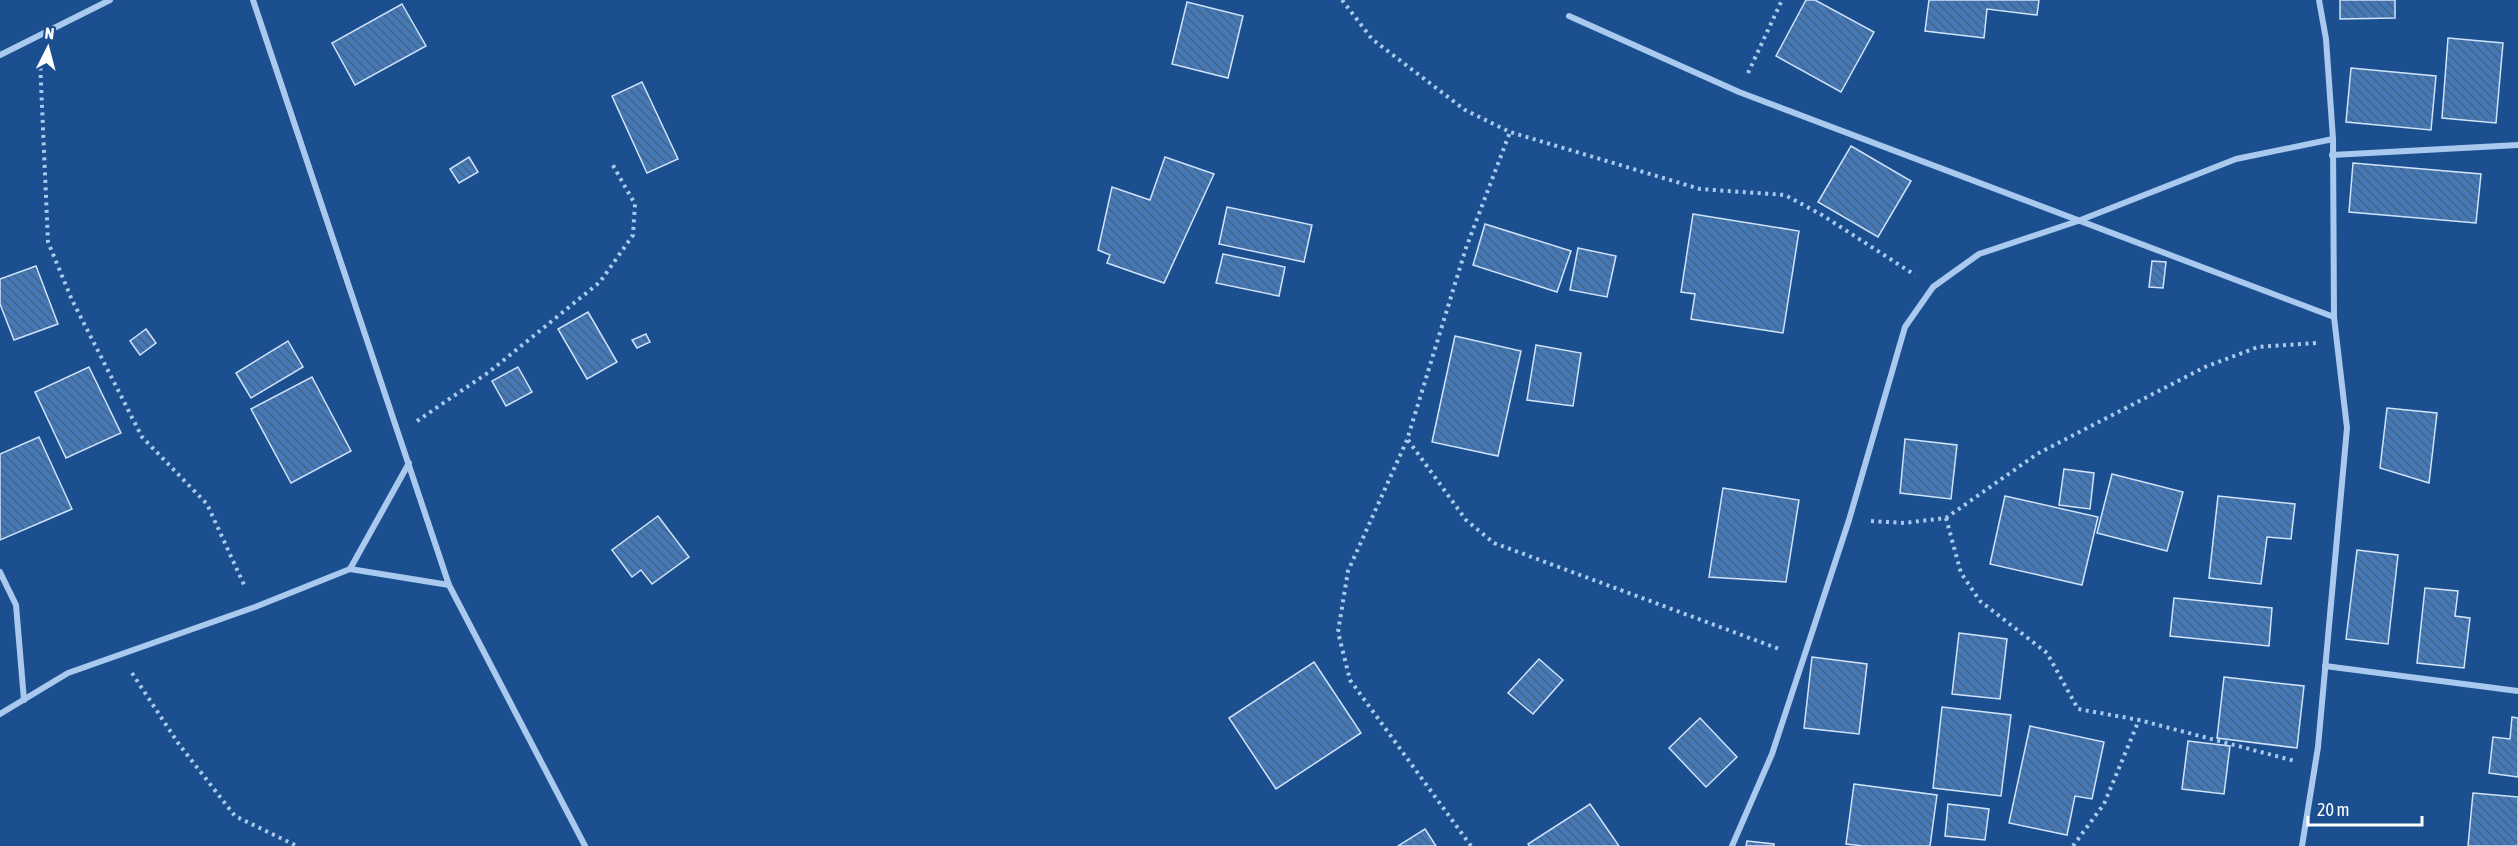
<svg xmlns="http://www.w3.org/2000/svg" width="2518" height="846" font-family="'Asap Condensed',sans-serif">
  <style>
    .building { fill: url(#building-back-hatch); stroke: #cfe3fa; stroke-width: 1.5 }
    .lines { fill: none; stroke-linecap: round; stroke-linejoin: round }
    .path { stroke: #a9c9ee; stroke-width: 4; stroke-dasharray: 3 4.5; stroke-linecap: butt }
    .street { stroke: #a9c9ee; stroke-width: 6 }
  </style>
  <defs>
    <pattern id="building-back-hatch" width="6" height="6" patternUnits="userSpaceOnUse" patternTransform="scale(1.5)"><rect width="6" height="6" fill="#4478b7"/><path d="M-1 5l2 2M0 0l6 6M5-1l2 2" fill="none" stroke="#486282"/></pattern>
  </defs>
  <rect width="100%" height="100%" fill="#1b4f8f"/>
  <!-- building -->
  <g class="building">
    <polygon points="1806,0 1815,0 1874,32 1841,92 1776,56"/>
    <polygon points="1929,0 2039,0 2037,15 1987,9 1984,38 1925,31"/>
    <polygon points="2340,0 2395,0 2395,18 2340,19"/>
    <polygon points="1187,2 1243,16 1228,78 1172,64"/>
    <polygon points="402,4 426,46 355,85 332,43"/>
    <polygon points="2448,38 2503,43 2496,123 2442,118"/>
    <polygon points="2351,68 2436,76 2431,130 2346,122"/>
    <polygon points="642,82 678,159 647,173 612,96"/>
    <polygon points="1851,146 1911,181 1878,237 1818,202"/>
    <polygon points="469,157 478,172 459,183 450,169"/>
    <polygon points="1165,157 1214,174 1164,283 1107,263 1110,255 1098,250 1112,187 1150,200"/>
    <polygon points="2353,163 2481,174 2476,223 2349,212"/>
    <polygon points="1227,207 1312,225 1304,262 1219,244"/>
    <polygon points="1693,214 1799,231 1783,333 1691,319 1695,294 1681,292"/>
    <polygon points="1485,224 1571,251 1557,292 1473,265"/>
    <polygon points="1578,248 1616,256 1607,297 1570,290"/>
    <polygon points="1223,254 1285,267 1279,296 1216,283"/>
    <polygon points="2152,261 2166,262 2163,288 2149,287"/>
    <polygon points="36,266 58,324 14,340 0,304 0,279"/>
    <polygon points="588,312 617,362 587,379 558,329"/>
    <polygon points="146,329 156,343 140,355 130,341"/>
    <polygon points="646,334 650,342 637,348 632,340"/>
    <polygon points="1455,336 1521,351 1498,456 1432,442"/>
    <polygon points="288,341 303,367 251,398 236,373"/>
    <polygon points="1536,345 1581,353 1573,406 1527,400"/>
    <polygon points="89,367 121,433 66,458 35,392"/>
    <polygon points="518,367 532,392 506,406 492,381"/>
    <polygon points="312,377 351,451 291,483 251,409"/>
    <polygon points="2387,408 2437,413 2429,483 2380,468"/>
    <polygon points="39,437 72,509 0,540 0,454"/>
    <polygon points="1905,439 1957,445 1951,499 1900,493"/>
    <polygon points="2064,469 2094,473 2090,509 2059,505"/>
    <polygon points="2112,474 2183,492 2167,551 2097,533"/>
    <polygon points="1723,488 1799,500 1786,582 1709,577"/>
    <polygon points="2005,496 2098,517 2082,585 1990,564"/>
    <polygon points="2218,496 2295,504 2291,539 2267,537 2261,584 2209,578"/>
    <polygon points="658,516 689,557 652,584 641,570 632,577 612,550"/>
    <polygon points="2357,550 2398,555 2388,644 2346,639"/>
    <polygon points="2425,588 2458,591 2455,616 2470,618 2464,668 2417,663"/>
    <polygon points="2174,598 2272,608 2269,646 2170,636"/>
    <polygon points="1959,633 2007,639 2000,699 1952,694"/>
    <polygon points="1812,657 1867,664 1859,734 1804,728"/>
    <polygon points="1539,659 1563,680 1533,714 1508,693"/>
    <polygon points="1314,662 1361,733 1276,789 1229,718"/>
    <polygon points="2224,677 2304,686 2297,748 2217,738"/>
    <polygon points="1942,707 2011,715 2001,796 1933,788"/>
    <polygon points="2512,717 2518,718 2518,777 2489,773 2493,737 2510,739"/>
    <polygon points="1700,718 1737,757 1706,787 1669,748"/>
    <polygon points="2030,726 2104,742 2092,799 2075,796 2067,835 2009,823"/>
    <polygon points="2188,741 2230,746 2224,794 2182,789"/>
    <polygon points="1854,784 1937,795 1930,846 1863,846 1846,844"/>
    <polygon points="2473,793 2518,797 2518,846 2468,846"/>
    <polygon points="1590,804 1619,846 1529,846 1528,844"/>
    <polygon points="1948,804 1989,809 1985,840 1945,836"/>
    <polygon points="1425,829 1436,846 1398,846"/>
    <polygon points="1747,841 1774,844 1774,846 1746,846"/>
  </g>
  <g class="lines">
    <!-- path -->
    <g class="path">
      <polyline points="1342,0 1372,39 1465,110 1510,132 1700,189 1785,195 1822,215 1915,275"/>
      <polyline points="40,60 48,242 72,300 142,437 207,504 245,587"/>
      <polyline points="1748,73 1782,0"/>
      <polyline points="417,421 489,372 600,282 633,235 635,204 611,162"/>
      <polyline points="1408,440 1466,520 1494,543 1782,650"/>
      <polyline points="1946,518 1961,573 1980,601 2047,653 2078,709 2139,720 2295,761"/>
      <polyline points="1871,521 1904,523 1946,518 2037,454 2205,367 2258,347 2316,343"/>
      <polyline points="132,673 178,743 235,816 297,846"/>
      <polyline points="1471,846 1350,680 1338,632 1348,571 1407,440 1466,248 1510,132"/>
      <polyline points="2073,846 2104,804 2139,720"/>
    </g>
    <!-- street -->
    <g class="street">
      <polyline points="253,0 449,585 585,846"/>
      <polyline points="1569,16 1739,92 2334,317"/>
      <polyline points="0,55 110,0"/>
      <polyline points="2332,155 2518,145"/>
      <polyline points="350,569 449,585"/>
      <polyline points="0,572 16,605 24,700"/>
      <polyline points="2325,666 2518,691"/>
      <polyline points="0,714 68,673 255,607 350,569 409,463"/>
      <polyline points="1732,846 1772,754 1849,520 1905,327 1933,287 1979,254 2078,221 2236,159 2333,139"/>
      <polyline points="2302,846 2318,747 2347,428 2334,317 2333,139 2326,39 2319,0"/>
    </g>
  </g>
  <!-- north arrow -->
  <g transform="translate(48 48) rotate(6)" stroke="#1b4f8f" stroke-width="4.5" paint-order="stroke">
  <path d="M0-4.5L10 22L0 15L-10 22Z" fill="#ffffff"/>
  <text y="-9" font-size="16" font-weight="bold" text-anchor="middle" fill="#ffffff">N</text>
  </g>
  <!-- scale -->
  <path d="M2308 816v9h114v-9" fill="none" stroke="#ffffff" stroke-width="3"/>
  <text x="2317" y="816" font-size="18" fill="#ffffff" stroke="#1b4f8f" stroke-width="4.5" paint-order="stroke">20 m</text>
</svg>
